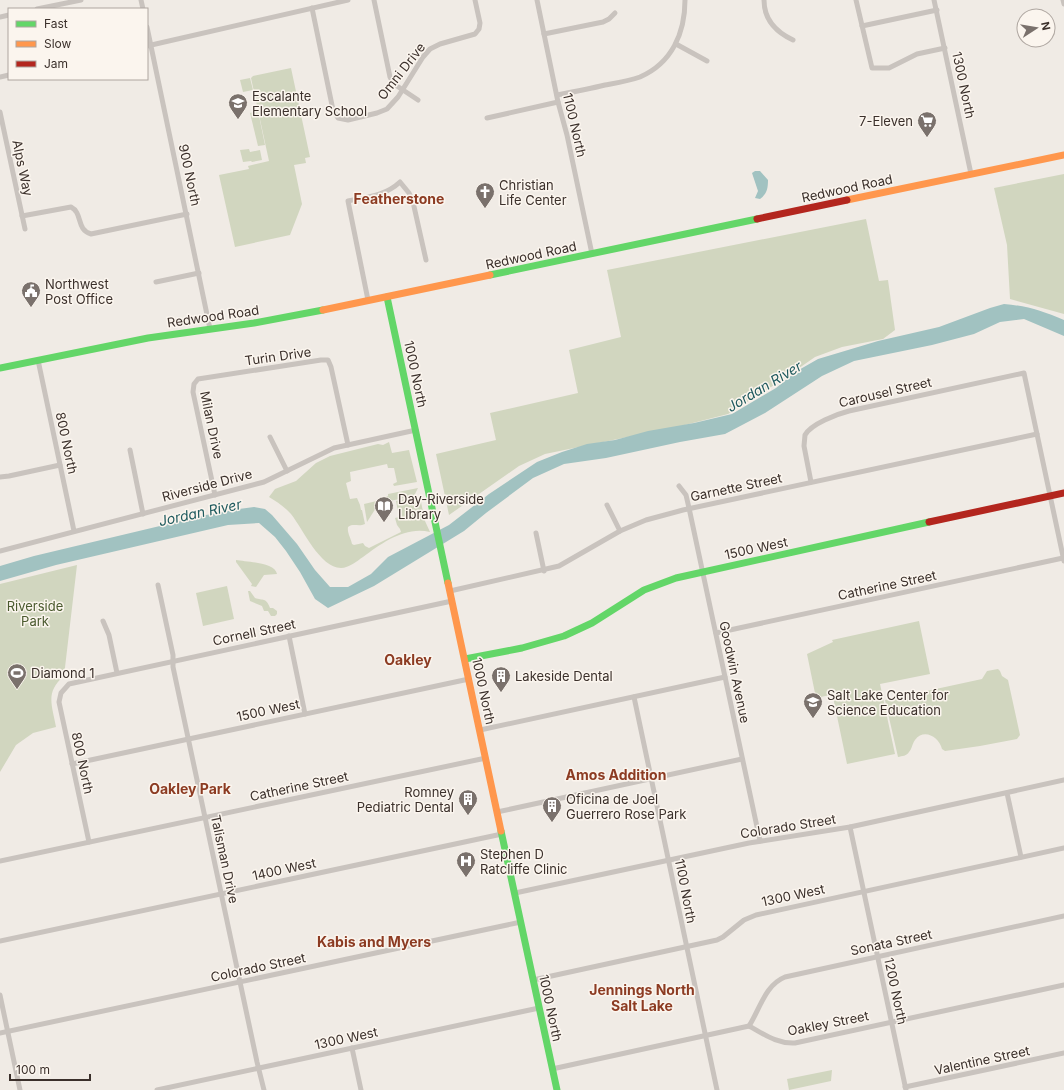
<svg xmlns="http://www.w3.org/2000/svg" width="1064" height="1090" font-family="Inter,sans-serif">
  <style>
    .green { fill: #d1d6bf }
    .water { fill: #a1c2c1 }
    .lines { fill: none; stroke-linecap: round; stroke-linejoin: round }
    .street { stroke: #c9c3be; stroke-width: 5 }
    .fast { stroke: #63d668; stroke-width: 7 }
    .slow { stroke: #ff974d; stroke-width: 7 }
    .jam { stroke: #b3261e; stroke-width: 7 }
    .labels { text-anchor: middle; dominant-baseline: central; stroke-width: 3; stroke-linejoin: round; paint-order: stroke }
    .street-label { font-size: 13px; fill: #3b302b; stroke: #fbf5ee }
    .poi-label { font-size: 13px; fill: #3b302b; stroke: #fbf5ee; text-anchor: start }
    .park-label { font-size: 13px; fill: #4a5a2e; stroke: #fbf5ee }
    .neighbourhood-label { font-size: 14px; font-weight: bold; fill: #8c3b22; stroke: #fbf5ee }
    .water-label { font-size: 14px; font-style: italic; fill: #1f5a5e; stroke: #fbf5ee }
  </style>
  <rect width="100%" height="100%" fill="#f0ebe5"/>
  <!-- green -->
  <g class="green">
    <polygon points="291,68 310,157 305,158 306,163 294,165 302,204 290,235 235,247 219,175 249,169 248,166 269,161 251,78 253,76"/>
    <polygon points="250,78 253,90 243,92 240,80"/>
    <polygon points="258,111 265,145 258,146 250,113"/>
    <polygon points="249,149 250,152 260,150 262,160 252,162 251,161 243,162 240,150"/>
    <polygon points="1064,174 1064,314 1010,299 1007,245 994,188"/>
    <polygon points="866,219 879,281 888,280 895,330 883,339 842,347 815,357 779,382 728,414 681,426 545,454 519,466 449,515 436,454 496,440 490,413 578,393 569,350 621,337 607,270"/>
    <path d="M389,442L392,453L409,450L417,482L394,486L393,484L397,482L394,468H388L387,464L350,472L351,481L346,483L350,499L357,498L360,505L361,510H362L365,524C359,527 353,523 348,527C347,533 351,538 352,544L354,545L363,543L365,546L369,548L401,532L400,529L397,525L395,518L399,517L396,501L414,497L421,502L425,521L430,532C405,526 382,543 363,557C357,561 349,568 341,568C320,568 303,529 291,514C285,507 277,502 269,497L275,489L296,481L316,463L330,456L378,444L383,445Z"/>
    <polygon points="418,488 414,496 385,502 383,500 385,497 388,496 388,494"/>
    <polygon points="381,500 367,522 364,504"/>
    <path d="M236,560C247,562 275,562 277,574L264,575L256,587L251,586L252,584L236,562Z"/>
    <path d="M77,565L64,676C45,692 52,705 56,727L33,733L16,745L0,772V584Z"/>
    <polygon points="227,586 234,619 203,626 196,593"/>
    <path d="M248,591H250L255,598C263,601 266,597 270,608H273L277,611V614L275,616H271L268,611H264L262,606L250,601Z"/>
    <polygon points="919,621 930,674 880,684 895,754 847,764 833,697 830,695 816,698 807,654 833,642 832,640"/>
    <path d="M998,669L1000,671L1002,676L1008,680L1020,735L1017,739L980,746L945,751L942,749C939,737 924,728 915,740C912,744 912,749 909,752C907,756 902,756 898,757L885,700L982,679L987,671Z"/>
    <polygon points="832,1070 831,1081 789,1090 787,1079"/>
  </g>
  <!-- water -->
  <g class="water">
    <path d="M755,171H760L768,180C768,188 767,194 760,199L755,198L758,191L752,173Z"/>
    <path d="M1004,304C1028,306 1042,311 1064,320V336L1024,319L1000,322L974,334L932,345L854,361L822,376L765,413L725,434L680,442L606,458L564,464L533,478L486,513L464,531L374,586L328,608L315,599L300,572L286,551L275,537L259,523L228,525L56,565L0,581V566L34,556L206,515L239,509L254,507L265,509L272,515L297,544L315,570L330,587H348L371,574L388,557L449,525L489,494L537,462L562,452L587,444L615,440L648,431L694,423L732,414L776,388L797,371L818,359L878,341L939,327L990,308Z"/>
  </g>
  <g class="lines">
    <!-- street -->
    <g class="street">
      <polyline points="141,0 143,9"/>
      <polyline points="374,0 390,77 394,84 418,100"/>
      <polyline points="537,0 558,102 567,135 592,254"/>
      <path d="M764,0C764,20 776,32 793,40"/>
      <polyline points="856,0 872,68 889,68 917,54 945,48"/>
      <polyline points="934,0 971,174"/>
      <polyline points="1063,0 1064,4"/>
      <polyline points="312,8 333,110 338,118 348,120 377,113 387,109 398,97 423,57 430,49 440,44 475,34 479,29 480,23 475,0"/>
      <polyline points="37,9 81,0"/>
      <polyline points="0,17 9,15"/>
      <polyline points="862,26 937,10"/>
      <polyline points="147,27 210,329"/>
      <polyline points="544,34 603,22 609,19 615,13"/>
      <polyline points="676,44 707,61"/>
      <polyline points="147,46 348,0"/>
      <polyline points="0,77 9,75"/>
      <path d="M557,95C573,92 589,89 605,85C616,83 629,81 640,77C672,63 685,33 685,0"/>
      <polyline points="0,112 25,229"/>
      <polyline points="487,118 558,102"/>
      <path d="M22,216L71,207C83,213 76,230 91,234L187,214"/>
      <polyline points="156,282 199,273"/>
      <path d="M368,300L348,201C367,197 385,196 400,182L409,193L413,202L426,260"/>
      <polyline points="38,360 74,531"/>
      <polyline points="270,437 287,471"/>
      <polyline points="130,450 143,514"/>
      <polyline points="0,477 9,476 60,465"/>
      <path d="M811,482L804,446L805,435C811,424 837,414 849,411L1024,373L1064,561"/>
      <polyline points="679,486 686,495 689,508 760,841"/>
      <polyline points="215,495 193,392 194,384 198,379 321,360 328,360 331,367 348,445"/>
      <polyline points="607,505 620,531"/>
      <polyline points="536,533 544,571"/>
      <polyline points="0,551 264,482 334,448 416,430"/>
      <polyline points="158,585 173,655 173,667 257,1062 264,1090"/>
      <polyline points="450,591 559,566 620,531 646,520 683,510 1037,434"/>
      <polyline points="103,621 109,635 117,673"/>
      <polyline points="716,633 1063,558"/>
      <polyline points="289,636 305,714"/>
      <polyline points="634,697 717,1090"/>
      <polyline points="480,730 725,677"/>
      <polyline points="72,764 469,679"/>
      <polyline points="1007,793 1021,857"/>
      <polyline points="497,812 742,759"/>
      <polyline points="850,827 906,1090"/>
      <polyline points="89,842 59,702 61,693 69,684 452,601"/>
      <polyline points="0,861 486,758"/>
      <polyline points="515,893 749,843 850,827 1064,780"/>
      <polyline points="0,941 502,834"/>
      <polyline points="533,980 717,940 723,937 744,920 756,915 1064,848"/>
      <polyline points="0,995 20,1090"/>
      <path d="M749,1026C760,1009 765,985 785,977L1064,916"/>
      <polyline points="0,1033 521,922"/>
      <polyline points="352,1048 361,1090"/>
      <path d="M552,1069L749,1026C764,1034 777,1044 795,1043L1064,985"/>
      <polyline points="905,1087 1064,1053"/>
      <polyline points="157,1090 539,1008"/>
    </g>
    <!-- fast -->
    <g class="fast">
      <polyline points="490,275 757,219"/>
      <polyline points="387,297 448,583"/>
      <polyline points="0,368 148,338 254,323 323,310"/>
      <polyline points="465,659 522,648 564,636 592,623 644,590 676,578 929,522"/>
      <polyline points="501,831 557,1090"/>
    </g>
    <!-- slow -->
    <g class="slow">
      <polyline points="847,200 1064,155"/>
      <polyline points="323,310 490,275"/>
      <polyline points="448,583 501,831"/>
    </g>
    <!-- jam -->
    <g class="jam">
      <polyline points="757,219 847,200"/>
      <polyline points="929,522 1064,493"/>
    </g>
  </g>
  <!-- icons -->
  <defs>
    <symbol id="school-pin" viewBox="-11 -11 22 30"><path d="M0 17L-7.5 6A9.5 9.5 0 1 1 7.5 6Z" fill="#7a716c" stroke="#fbf5ee"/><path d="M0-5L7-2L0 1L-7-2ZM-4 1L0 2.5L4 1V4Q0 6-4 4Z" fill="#fff"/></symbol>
    <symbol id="supermarket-pin" viewBox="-11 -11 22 30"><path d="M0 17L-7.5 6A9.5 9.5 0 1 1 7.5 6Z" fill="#7a716c" stroke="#fbf5ee"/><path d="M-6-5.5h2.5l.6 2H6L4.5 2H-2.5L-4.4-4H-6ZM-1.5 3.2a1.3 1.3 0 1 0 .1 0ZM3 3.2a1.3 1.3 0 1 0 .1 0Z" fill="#fff"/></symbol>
    <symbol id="church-pin" viewBox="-11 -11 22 30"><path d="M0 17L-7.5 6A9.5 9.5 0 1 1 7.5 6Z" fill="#7a716c" stroke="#fbf5ee"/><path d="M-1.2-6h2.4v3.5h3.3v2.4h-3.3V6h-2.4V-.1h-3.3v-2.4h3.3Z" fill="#fff"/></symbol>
    <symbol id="civic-pin" viewBox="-11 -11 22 30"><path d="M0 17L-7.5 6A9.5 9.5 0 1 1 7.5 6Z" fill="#7a716c" stroke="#fbf5ee"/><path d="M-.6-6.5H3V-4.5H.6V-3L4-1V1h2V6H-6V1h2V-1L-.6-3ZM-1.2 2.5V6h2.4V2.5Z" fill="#fff"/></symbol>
    <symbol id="library-pin" viewBox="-11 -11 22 30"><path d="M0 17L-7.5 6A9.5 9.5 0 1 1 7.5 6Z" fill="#7a716c" stroke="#fbf5ee"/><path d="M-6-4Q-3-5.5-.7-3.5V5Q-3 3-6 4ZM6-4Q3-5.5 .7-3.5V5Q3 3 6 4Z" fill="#fff"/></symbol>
    <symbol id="stadium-pin" viewBox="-11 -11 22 30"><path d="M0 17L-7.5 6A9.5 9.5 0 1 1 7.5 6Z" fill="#7a716c" stroke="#fbf5ee"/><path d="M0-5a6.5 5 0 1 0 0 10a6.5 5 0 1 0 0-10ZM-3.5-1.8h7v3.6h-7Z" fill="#fff"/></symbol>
    <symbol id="building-pin" viewBox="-11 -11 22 30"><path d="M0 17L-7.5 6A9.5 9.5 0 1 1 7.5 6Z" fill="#7a716c" stroke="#fbf5ee"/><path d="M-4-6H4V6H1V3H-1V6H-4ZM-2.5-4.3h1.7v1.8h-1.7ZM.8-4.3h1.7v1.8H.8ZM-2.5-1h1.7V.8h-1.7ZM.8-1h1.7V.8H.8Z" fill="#fff"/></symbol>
    <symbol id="hospital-pin" viewBox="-11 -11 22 30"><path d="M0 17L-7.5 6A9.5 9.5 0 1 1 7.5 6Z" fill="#7a716c" stroke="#fbf5ee"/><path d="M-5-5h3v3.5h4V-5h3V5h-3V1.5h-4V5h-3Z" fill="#fff"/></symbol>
  </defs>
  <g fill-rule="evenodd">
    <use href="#school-pin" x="227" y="92" width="22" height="30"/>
    <use href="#supermarket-pin" x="916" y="110" width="22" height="30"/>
    <use href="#church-pin" x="474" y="181" width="22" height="30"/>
    <use href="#civic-pin" x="20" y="280" width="22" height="30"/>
    <use href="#library-pin" x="373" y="495" width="22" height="30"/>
    <use href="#stadium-pin" x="6" y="662" width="22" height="30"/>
    <use href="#building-pin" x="490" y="665" width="22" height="30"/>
    <use href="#school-pin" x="802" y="691" width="22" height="30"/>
    <use href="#building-pin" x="457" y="788" width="22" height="30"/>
    <use href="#building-pin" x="541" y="795" width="22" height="30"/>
    <use href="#hospital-pin" x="455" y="850" width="22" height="30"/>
  </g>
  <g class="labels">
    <!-- street labels -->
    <g class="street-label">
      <text transform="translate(401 71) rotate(-52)">Omni Drive</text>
      <text transform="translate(964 85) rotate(78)">1300 North</text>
      <text transform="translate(575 125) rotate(77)">1100 North</text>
      <text transform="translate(23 168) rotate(78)">Alps Way</text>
      <text transform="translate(190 175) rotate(78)">900 North</text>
      <text transform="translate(847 188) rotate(-12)">Redwood Road</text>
      <text transform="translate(531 255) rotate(-12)">Redwood Road</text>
      <text transform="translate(213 316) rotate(-8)">Redwood Road</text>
      <text transform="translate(278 356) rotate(-8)">Turin Drive</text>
      <text transform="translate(416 374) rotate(78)">1000 North</text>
      <text transform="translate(885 392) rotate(-13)">Carousel Street</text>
      <text transform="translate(212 425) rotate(78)">Milan Drive</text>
      <text transform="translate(67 443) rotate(78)">800 North</text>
      <text transform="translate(207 485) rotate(-15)">Riverside Drive</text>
      <text transform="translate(736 487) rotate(-12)">Garnette Street</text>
      <text transform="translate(756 548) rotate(-12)">1500 West</text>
      <text transform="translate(887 585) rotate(-12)">Catherine Street</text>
      <text transform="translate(254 632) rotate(-12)">Cornell Street</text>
      <text transform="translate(735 672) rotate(78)">Goodwin Avenue</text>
      <text transform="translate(484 691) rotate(78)">1000 North</text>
      <text transform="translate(268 710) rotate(-12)">1500 West</text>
      <text transform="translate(83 763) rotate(78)">800 North</text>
      <text transform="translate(299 786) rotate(-12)">Catherine Street</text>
      <text transform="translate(788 826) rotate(-9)">Colorado Street</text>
      <text transform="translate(225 859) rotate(78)">Talisman Drive</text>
      <text transform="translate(284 869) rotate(-12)">1400 West</text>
      <text transform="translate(686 891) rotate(79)">1100 North</text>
      <text transform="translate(793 895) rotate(-12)">1300 West</text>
      <text transform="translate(891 942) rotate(-12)">Sonata Street</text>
      <text transform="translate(258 967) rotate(-12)">Colorado Street</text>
      <text transform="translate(896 991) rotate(78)">1200 North</text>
      <text transform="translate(551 1008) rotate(78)">1000 North</text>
      <text transform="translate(828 1023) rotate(-11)">Oakley Street</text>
      <text transform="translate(346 1038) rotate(-12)">1300 West</text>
      <text transform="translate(982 1060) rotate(-12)">Valentine Street</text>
    </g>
    <!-- poi labels -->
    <g class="poi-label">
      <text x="252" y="96">Escalante<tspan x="252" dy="15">Elementary School</tspan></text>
      <text x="913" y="121" text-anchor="end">7-Eleven</text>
      <text x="499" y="185">Christian<tspan x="499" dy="15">Life Center</tspan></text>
      <text x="45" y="284">Northwest<tspan x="45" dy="15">Post Office</tspan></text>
      <text x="398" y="499">Day-Riverside<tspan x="398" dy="15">Library</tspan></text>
      <text x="31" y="673">Diamond 1</text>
      <text x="515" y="676">Lakeside Dental</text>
      <text x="827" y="695">Salt Lake Center for<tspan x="827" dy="15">Science Education</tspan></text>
      <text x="454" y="792" text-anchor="end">Romney<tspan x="454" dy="15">Pediatric Dental</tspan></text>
      <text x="566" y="799">Oficina de Joel<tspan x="566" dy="15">Guerrero Rose Park</tspan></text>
      <text x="480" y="854">Stephen D<tspan x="480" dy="15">Ratcliffe Clinic</tspan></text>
    </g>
    <!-- park labels -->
    <g class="park-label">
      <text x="35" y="606">Riverside<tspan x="35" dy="15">Park</tspan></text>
    </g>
    <!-- neighbourhood labels -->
    <g class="neighbourhood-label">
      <text x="399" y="198">Featherstone</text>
      <text x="408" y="659">Oakley</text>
      <text x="616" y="774">Amos Addition</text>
      <text x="190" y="788">Oakley Park</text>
      <text x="374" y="941">Kabis and Myers</text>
      <text x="642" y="989">Jennings North<tspan x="642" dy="16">Salt Lake</tspan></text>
    </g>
    <!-- water labels -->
    <g class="water-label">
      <text transform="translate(764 386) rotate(-31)">Jordan River</text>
      <text transform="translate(200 512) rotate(-12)">Jordan River</text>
    </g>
  </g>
  <!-- legend -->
  <rect x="8" y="8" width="140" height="72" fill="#fbf5ee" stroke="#aea6a0"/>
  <rect x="16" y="21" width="20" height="6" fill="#63d668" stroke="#aea6a0"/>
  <text x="44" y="28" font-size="12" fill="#3b302b">Fast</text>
  <rect x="16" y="41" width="20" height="6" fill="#ff974d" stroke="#aea6a0"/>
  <text x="44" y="48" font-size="12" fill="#3b302b">Slow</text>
  <rect x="16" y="61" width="20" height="6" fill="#b3261e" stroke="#aea6a0"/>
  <text x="44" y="68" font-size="12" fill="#3b302b">Jam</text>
  <!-- north arrow -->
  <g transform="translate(1036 28) rotate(78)"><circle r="19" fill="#fbf5ee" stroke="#aea6a0"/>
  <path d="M0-3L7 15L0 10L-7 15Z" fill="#7a716c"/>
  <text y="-6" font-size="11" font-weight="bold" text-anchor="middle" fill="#3b302b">N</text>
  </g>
  <!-- scale -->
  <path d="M10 1074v6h80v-6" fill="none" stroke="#3b302b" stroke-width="2"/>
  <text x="16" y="1074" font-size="12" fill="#3b302b" stroke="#fbf5ee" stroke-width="3" paint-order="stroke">100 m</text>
</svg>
